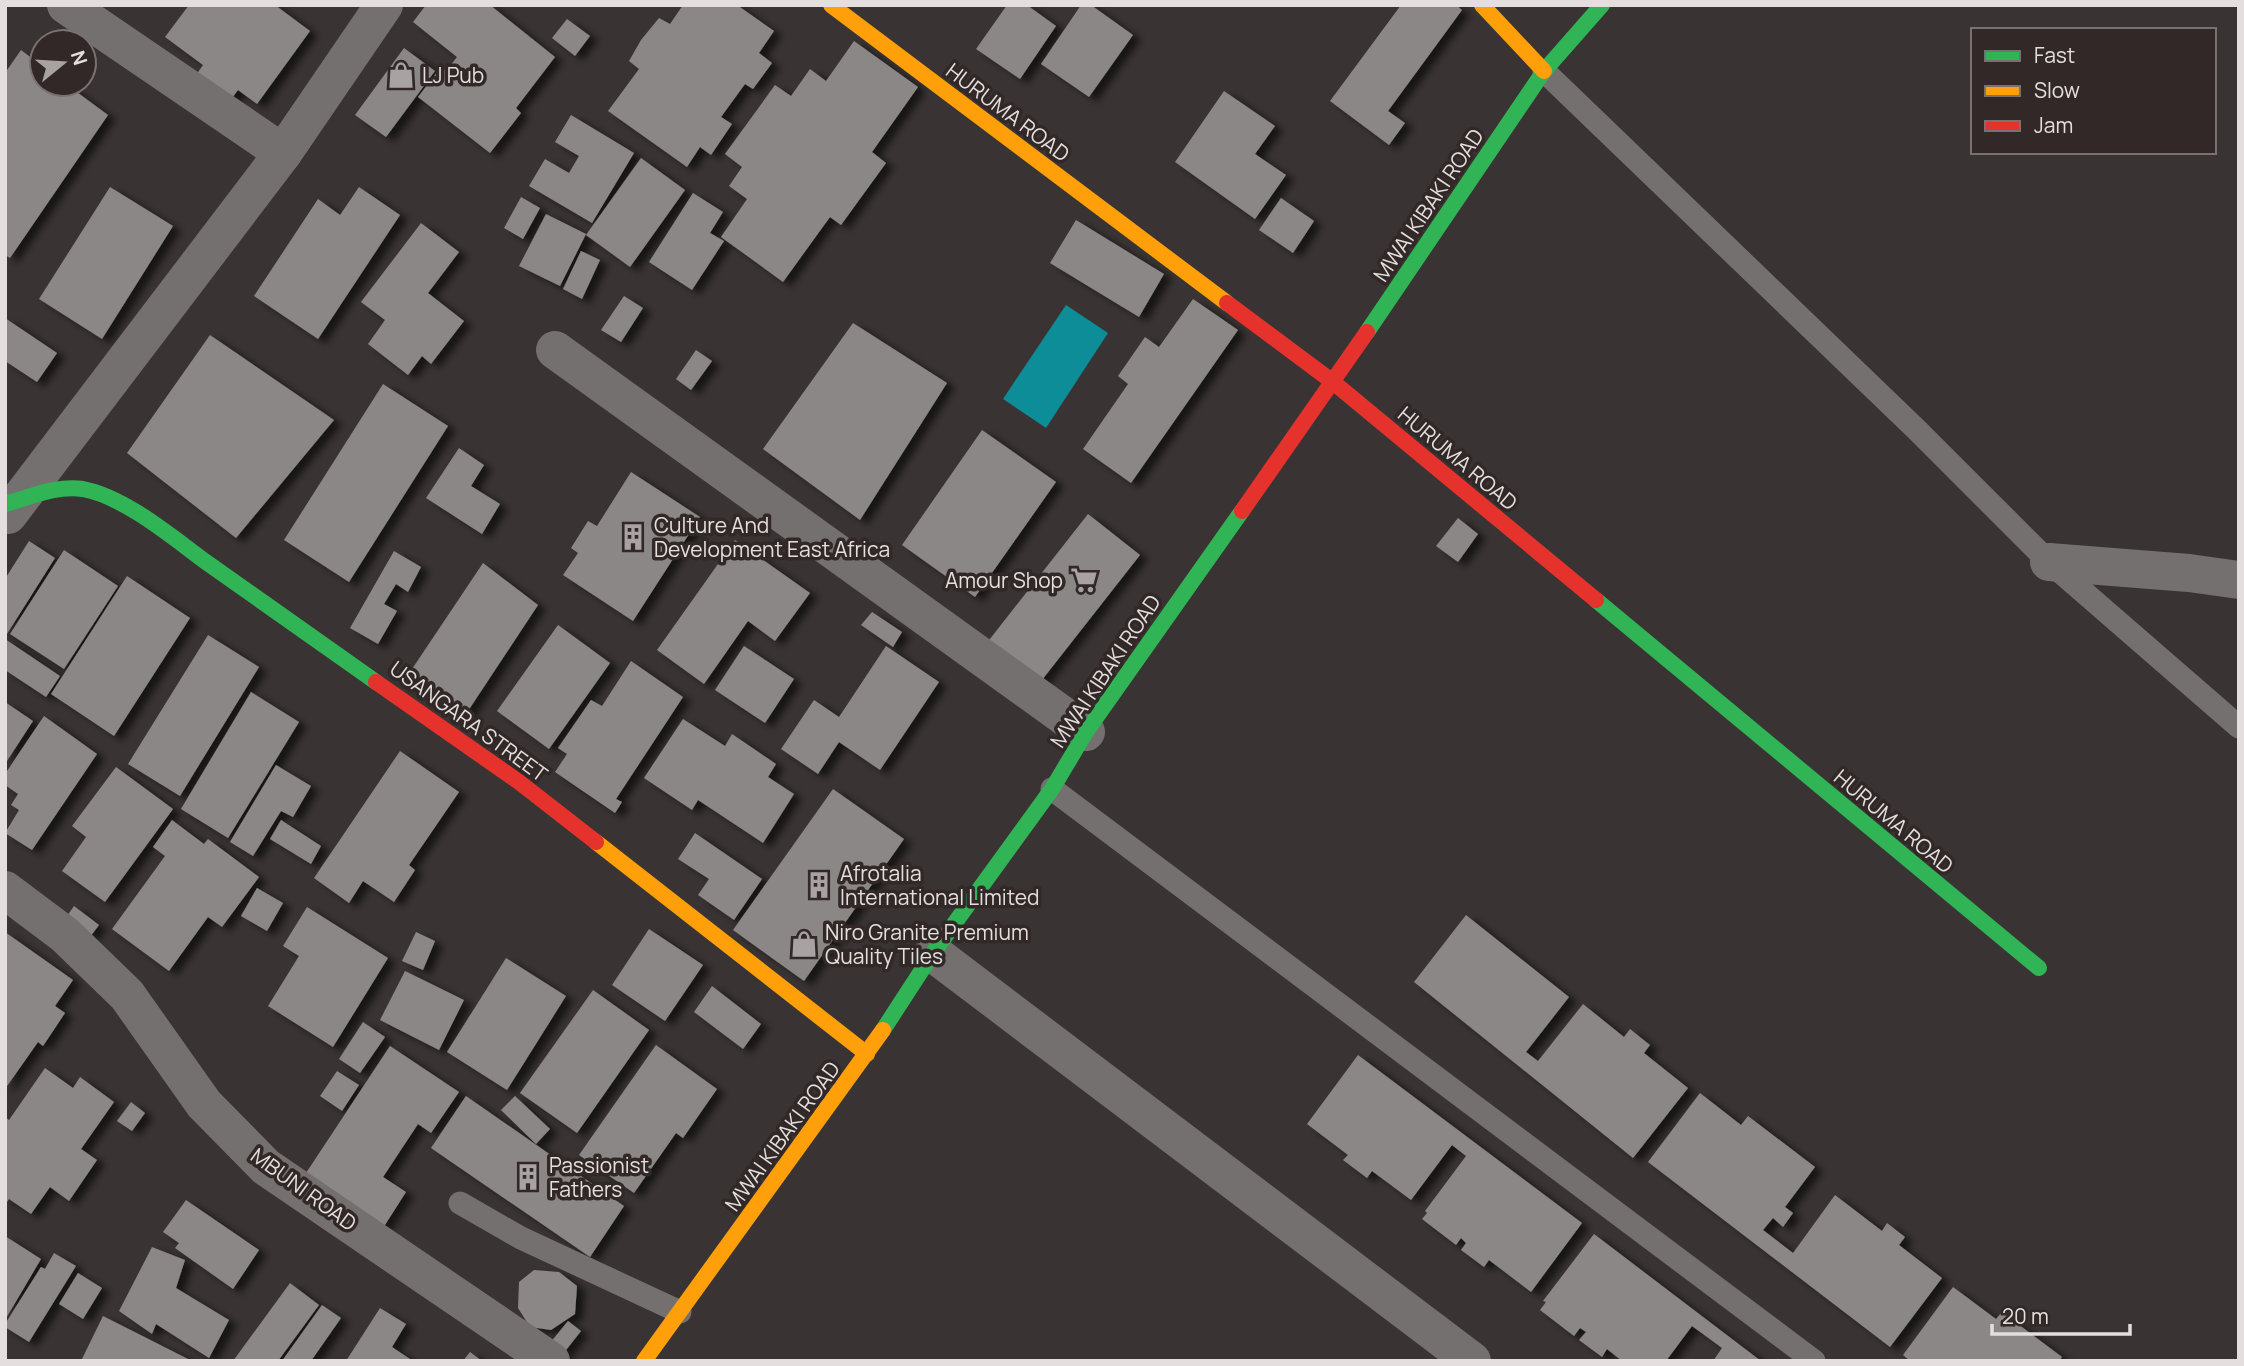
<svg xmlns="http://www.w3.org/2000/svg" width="2244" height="1366" font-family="Manrope,sans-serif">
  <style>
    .water { fill: #0d8d97 }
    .building { fill: #8c8787; filter: url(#shadow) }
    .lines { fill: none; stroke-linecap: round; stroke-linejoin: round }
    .lane { stroke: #74706f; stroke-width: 23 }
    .street { stroke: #74706f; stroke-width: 38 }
    .fast { stroke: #30b455; stroke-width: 16 }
    .slow { stroke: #ff9f0a; stroke-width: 16 }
    .jam { stroke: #e5322d; stroke-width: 16 }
    .labels { text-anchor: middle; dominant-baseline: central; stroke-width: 7; stroke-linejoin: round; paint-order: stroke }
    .poi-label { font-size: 21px; fill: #e4dede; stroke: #312827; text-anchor: start }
    .street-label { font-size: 21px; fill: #e4dede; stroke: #312827 }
  </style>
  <defs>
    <filter id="shadow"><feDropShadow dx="8" dy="4.5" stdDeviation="3.5" flood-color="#0009"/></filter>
  </defs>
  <rect width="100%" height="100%" fill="#393433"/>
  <!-- water -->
  <polygon class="water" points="1066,305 1108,333 1046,428 1003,399"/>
  <!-- building -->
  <g class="building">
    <polygon points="189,5 275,5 310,31 257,104 238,90 226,106 192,81 203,65 165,37"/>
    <polygon points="426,5 490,5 555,57 516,108 521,113 490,153 418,97 441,67 446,71 457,57 413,22"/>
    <polygon points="683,5 737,5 774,31 759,53 772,63 753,89 745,84 721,117 732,124 711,155 700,147 687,167 608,111 639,69 629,61 641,40 659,18 670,24"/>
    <polygon points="1007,5 1027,5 1056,26 1020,79 976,49"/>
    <polygon points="1081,5 1091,5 1133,35 1089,97 1041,64"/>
    <polygon points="1401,5 1456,5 1462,10 1388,111 1405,123 1389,145 1330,101"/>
    <polygon points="567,19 590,36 575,56 552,38"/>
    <polygon points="854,41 918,87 872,152 886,163 841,225 830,217 783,282 721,237 747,199 729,186 742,167 725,154 775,85 791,96 810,69 826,81"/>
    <polygon points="404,48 435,71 386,137 355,115"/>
    <polygon points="21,50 42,66 42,84 66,84 108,115 10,258 5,255 5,73"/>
    <polygon points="1224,91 1275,126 1255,154 1286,175 1255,219 1175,162"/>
    <polygon points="571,115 634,153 592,223 529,186 545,159 569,173 579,156 555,142"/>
    <polygon points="641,158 685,190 630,267 586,235"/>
    <polygon points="110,187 173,226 102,339 39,299"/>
    <polygon points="359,187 400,215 318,339 254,296 318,199 340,215"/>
    <polygon points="693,193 723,212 710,233 724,241 692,290 649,262"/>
    <polygon points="521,197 540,208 523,239 504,228"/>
    <polygon points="1281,198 1314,221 1293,253 1259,230"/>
    <polygon points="546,214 586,234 560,286 519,266"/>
    <polygon points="1076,220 1164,274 1139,317 1050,263"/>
    <polygon points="421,223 459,252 428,293 464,321 431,364 422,356 408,375 368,344 385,320 361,302"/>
    <polygon points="581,251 600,260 582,299 563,289"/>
    <polygon points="624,296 643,308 621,342 601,330"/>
    <polygon points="1193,299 1238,330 1131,483 1083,449 1128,384 1118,376 1145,337 1159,347"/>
    <polygon points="5,318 57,353 37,382 5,361"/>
    <polygon points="853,323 947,383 860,520 763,449"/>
    <polygon points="210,335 334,420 236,538 127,453"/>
    <polygon points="696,350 712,361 691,390 676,379"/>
    <polygon points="383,384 448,426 349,582 284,540"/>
    <polygon points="982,430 1056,482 975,597 902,545"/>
    <polygon points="459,448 484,465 471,486 500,504 482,534 426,498"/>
    <polygon points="631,472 700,517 633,621 563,575 578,553 571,548 588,521 597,526"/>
    <polygon points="1088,514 1140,555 1038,685 986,644"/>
    <polygon points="1458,518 1478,534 1458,562 1436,546"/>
    <polygon points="735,540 810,593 775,641 748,621 704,684 657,650"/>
    <polygon points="29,541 55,558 5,637 5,579"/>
    <polygon points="64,550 118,586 64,669 10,634"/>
    <polygon points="394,551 421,567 408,592 396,584 384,604 397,611 378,644 350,628"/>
    <polygon points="483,563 538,605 464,717 404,681"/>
    <polygon points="127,576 190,618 114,736 51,694"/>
    <polygon points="872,612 902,632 893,647 861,625"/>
    <polygon points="558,625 610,663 549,749 497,711"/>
    <polygon points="208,635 259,667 180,796 128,764"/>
    <polygon points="5,639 60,676 46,697 5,670"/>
    <polygon points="744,646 794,679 765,723 715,690"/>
    <polygon points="886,646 939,682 880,770 839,742 818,774 781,749 814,700 839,717"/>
    <polygon points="631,661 683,697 616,799 622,802 615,813 555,772 567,754 558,748 591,700 602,706"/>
    <polygon points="251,692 299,722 228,838 181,809"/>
    <polygon points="5,702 33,721 5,764"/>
    <polygon points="44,716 97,754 32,850 5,833 19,810 11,805 18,794 5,785 5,774"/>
    <polygon points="683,719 725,746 732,734 776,764 768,777 794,794 763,843 698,800 692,810 644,778"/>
    <polygon points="400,751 459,792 409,865 415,870 394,902 363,881 349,903 314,878"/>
    <polygon points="276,765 311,786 293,817 281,811 253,856 230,842"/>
    <polygon points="116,767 173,809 105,902 62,871 86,837 72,826"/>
    <polygon points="833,789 904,839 804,981 733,930"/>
    <polygon points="172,820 204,844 208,839 259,877 222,927 208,917 169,971 112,929 165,856 153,847"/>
    <polygon points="281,820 321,846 311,864 270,839"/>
    <polygon points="695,833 762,879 734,920 698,895 709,879 678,859"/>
    <polygon points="257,888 283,903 267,931 241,916"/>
    <polygon points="74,906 99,925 90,937 65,919"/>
    <polygon points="307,907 388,958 333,1047 268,1006 299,956 283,946"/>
    <polygon points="1466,915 1569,997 1526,1052 1538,1061 1583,1004 1624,1037 1630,1029 1650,1045 1644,1053 1688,1088 1633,1158 1414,982"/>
    <polygon points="649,929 703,965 665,1021 612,985"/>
    <polygon points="5,932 73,980 55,1006 65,1013 43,1046 38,1042 5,1089"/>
    <polygon points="416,932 435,941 423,970 402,961"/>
    <polygon points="506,958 566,996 507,1090 447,1052"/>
    <polygon points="405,971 464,1000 439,1050 380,1020"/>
    <polygon points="712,986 761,1024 743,1049 694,1012"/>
    <polygon points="593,990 649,1030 577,1133 520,1093"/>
    <polygon points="363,1022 385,1037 360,1073 339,1059"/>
    <polygon points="656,1045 717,1089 683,1138 676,1133 634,1193 579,1155"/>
    <polygon points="390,1046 459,1092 431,1133 418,1124 383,1177 406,1192 383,1228 304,1176"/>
    <polygon points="1358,1055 1582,1223 1531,1292 1489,1260 1484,1267 1461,1250 1466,1243 1461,1238 1456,1245 1422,1219 1427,1213 1425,1211 1466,1156 1452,1145 1411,1200 1372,1171 1367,1178 1343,1160 1348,1155 1307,1124"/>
    <polygon points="45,1068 73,1088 80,1077 114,1102 81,1149 97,1160 69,1201 50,1187 31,1214 9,1199 5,1205 5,1117 9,1120"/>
    <polygon points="337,1071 359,1085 342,1111 320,1096"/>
    <polygon points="1700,1093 1741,1125 1748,1116 1815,1167 1785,1207 1793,1213 1783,1227 1773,1218 1763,1230 1793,1253 1835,1195 1882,1231 1887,1223 1905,1237 1899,1245 1942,1278 1890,1347 1648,1162"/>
    <polygon points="466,1096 624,1206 590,1257 431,1148"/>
    <polygon points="515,1096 550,1129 536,1144 501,1110"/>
    <polygon points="131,1102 145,1113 132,1131 117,1121"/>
    <polygon points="186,1200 259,1250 233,1289 175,1248 179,1243 163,1232"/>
    <polygon points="1594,1234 1761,1361 1713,1361 1722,1348 1692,1326 1666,1361 1622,1361 1607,1349 1602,1357 1579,1340 1586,1332 1580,1328 1574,1336 1540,1310 1546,1302 1543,1301"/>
    <polygon points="5,1236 41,1259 5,1320"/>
    <polygon points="152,1247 185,1260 176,1288 229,1320 209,1358 156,1324 152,1334 119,1311"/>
    <polygon points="54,1253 76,1266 29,1342 5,1327 5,1324 41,1267 45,1269"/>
    <polygon points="534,1270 559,1272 577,1286 575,1314 551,1330 530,1327 518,1308 519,1282"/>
    <polygon points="78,1273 102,1288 83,1319 59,1304"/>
    <polygon points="290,1283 319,1305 278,1361 233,1361"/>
    <polygon points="1953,1287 1996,1319 2002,1312 2062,1357 2059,1361 1910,1361 1903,1355"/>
    <polygon points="322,1305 341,1318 311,1361 282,1361"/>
    <polygon points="380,1308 406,1324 392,1347 413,1361 346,1361"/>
    <polygon points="103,1316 192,1361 81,1361"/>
    <polygon points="568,1321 581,1331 559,1359 546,1348"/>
    <polygon points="470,1352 482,1361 463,1361"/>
  </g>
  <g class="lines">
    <!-- lane -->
    <g class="lane">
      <polyline points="1544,71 1917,430 2049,562 2239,727"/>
      <polyline points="1052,789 1814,1361"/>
      <polyline points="460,1203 521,1238 680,1312"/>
    </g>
    <!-- street -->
    <g class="street">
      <polyline points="66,5 283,153"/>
      <polyline points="555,350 1086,732"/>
      <polyline points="8,515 283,153 384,5"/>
      <polyline points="2049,562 2189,573 2239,580"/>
      <polyline points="5,890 65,935 127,995 204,1104 266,1167 551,1361"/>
      <polyline points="933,953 1472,1361"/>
    </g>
    <!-- fast -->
    <g class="fast">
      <polyline points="1367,332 1544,71 1602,5"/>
      <path d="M5,504C31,497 56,485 83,489C125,497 172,537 206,562C263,602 320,642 376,682"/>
      <polyline points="1596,600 2039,968"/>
      <polyline points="883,1030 933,953 1052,789 1086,732 1242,511"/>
    </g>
    <!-- slow -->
    <g class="slow">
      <polyline points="831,5 1227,303"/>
      <polyline points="1482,5 1544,71"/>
      <polyline points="596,842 867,1054"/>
      <polyline points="644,1361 883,1030"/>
    </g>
    <!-- jam -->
    <g class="jam">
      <polyline points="1227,303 1333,382 1596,600"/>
      <polyline points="1242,511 1367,332"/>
      <polyline points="376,682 519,782 596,842"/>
    </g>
  </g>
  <!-- icons -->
  <defs>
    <symbol id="shop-bare" viewBox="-9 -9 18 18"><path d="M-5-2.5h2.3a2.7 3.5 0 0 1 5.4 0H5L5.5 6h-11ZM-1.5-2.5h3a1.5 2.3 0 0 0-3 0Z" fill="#a8a2a2" stroke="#312827" stroke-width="2.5" paint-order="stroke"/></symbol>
    <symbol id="building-bare" viewBox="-9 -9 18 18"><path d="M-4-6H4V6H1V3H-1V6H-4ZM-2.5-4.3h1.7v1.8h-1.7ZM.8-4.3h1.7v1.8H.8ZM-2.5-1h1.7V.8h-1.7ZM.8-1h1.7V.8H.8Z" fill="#a8a2a2" stroke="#312827" stroke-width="2.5" paint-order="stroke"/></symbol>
    <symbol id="supermarket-bare" viewBox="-9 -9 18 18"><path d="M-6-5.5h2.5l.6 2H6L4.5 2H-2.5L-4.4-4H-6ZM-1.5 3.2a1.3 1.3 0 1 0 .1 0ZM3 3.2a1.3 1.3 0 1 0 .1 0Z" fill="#a8a2a2" stroke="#312827" stroke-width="2.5" paint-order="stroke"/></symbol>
  </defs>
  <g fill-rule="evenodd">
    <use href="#shop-bare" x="382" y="56" width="38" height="38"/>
    <use href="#building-bare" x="614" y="518" width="38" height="38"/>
    <use href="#supermarket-bare" x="1065" y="561" width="38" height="38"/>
    <use href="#building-bare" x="800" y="866" width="38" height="38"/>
    <use href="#shop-bare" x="785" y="925" width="38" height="38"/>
    <use href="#building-bare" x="509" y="1158" width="38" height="38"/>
  </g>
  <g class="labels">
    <!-- poi labels -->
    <g class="poi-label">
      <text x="422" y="75">LJ Pub</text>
      <text x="654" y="525">Culture And<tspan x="654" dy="24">Development East Africa</tspan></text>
      <text x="1063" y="580" text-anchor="end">Amour Shop</text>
      <text x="840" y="873">Afrotalia<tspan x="840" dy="24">International Limited</tspan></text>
      <text x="825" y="932">Niro Granite Premium<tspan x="825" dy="24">Quality Tiles</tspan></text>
      <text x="549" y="1165">Passionist<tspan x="549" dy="24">Fathers</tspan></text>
    </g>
    <!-- street labels -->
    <g class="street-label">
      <text transform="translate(1008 112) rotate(37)">HURUMA ROAD</text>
      <text transform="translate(1428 205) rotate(-56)">MWAI KIBAKI ROAD</text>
      <text transform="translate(1458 458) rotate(40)">HURUMA ROAD</text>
      <text transform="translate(1105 671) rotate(-56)">MWAI KIBAKI ROAD</text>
      <text transform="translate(469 721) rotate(36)">USANGARA STREET</text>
      <text transform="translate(1894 821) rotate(40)">HURUMA ROAD</text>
      <text transform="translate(782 1136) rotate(-54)">MWAI KIBAKI ROAD</text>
      <text transform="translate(304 1189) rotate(36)">MBUNI ROAD</text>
    </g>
  </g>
  <!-- border -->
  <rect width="2244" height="1366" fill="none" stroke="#e4dede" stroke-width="14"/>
  <!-- legend -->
  <rect x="1971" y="28" width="245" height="126" fill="#312827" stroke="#797170" stroke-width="2"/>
  <rect x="1985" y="51" width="35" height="10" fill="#30b455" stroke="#797170" stroke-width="2"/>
  <text x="2034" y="63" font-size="21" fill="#e4dede">Fast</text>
  <rect x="1985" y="86" width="35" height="10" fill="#ff9f0a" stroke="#797170" stroke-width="2"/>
  <text x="2034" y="98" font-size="21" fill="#e4dede">Slow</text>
  <rect x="1985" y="121" width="35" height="10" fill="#e5322d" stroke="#797170" stroke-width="2"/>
  <text x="2034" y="133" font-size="21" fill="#e4dede">Jam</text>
  <!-- north arrow -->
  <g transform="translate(63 63) rotate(72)"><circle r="33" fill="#312827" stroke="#797170" stroke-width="2"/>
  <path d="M0-5L12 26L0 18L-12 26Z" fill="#a8a2a2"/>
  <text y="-10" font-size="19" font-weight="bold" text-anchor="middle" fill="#e4dede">N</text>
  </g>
  <!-- scale -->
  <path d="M1992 1324v10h138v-10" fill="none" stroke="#e4dede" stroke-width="3.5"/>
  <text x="2002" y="1324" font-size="21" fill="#e4dede" stroke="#312827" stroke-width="5" paint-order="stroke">20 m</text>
</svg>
